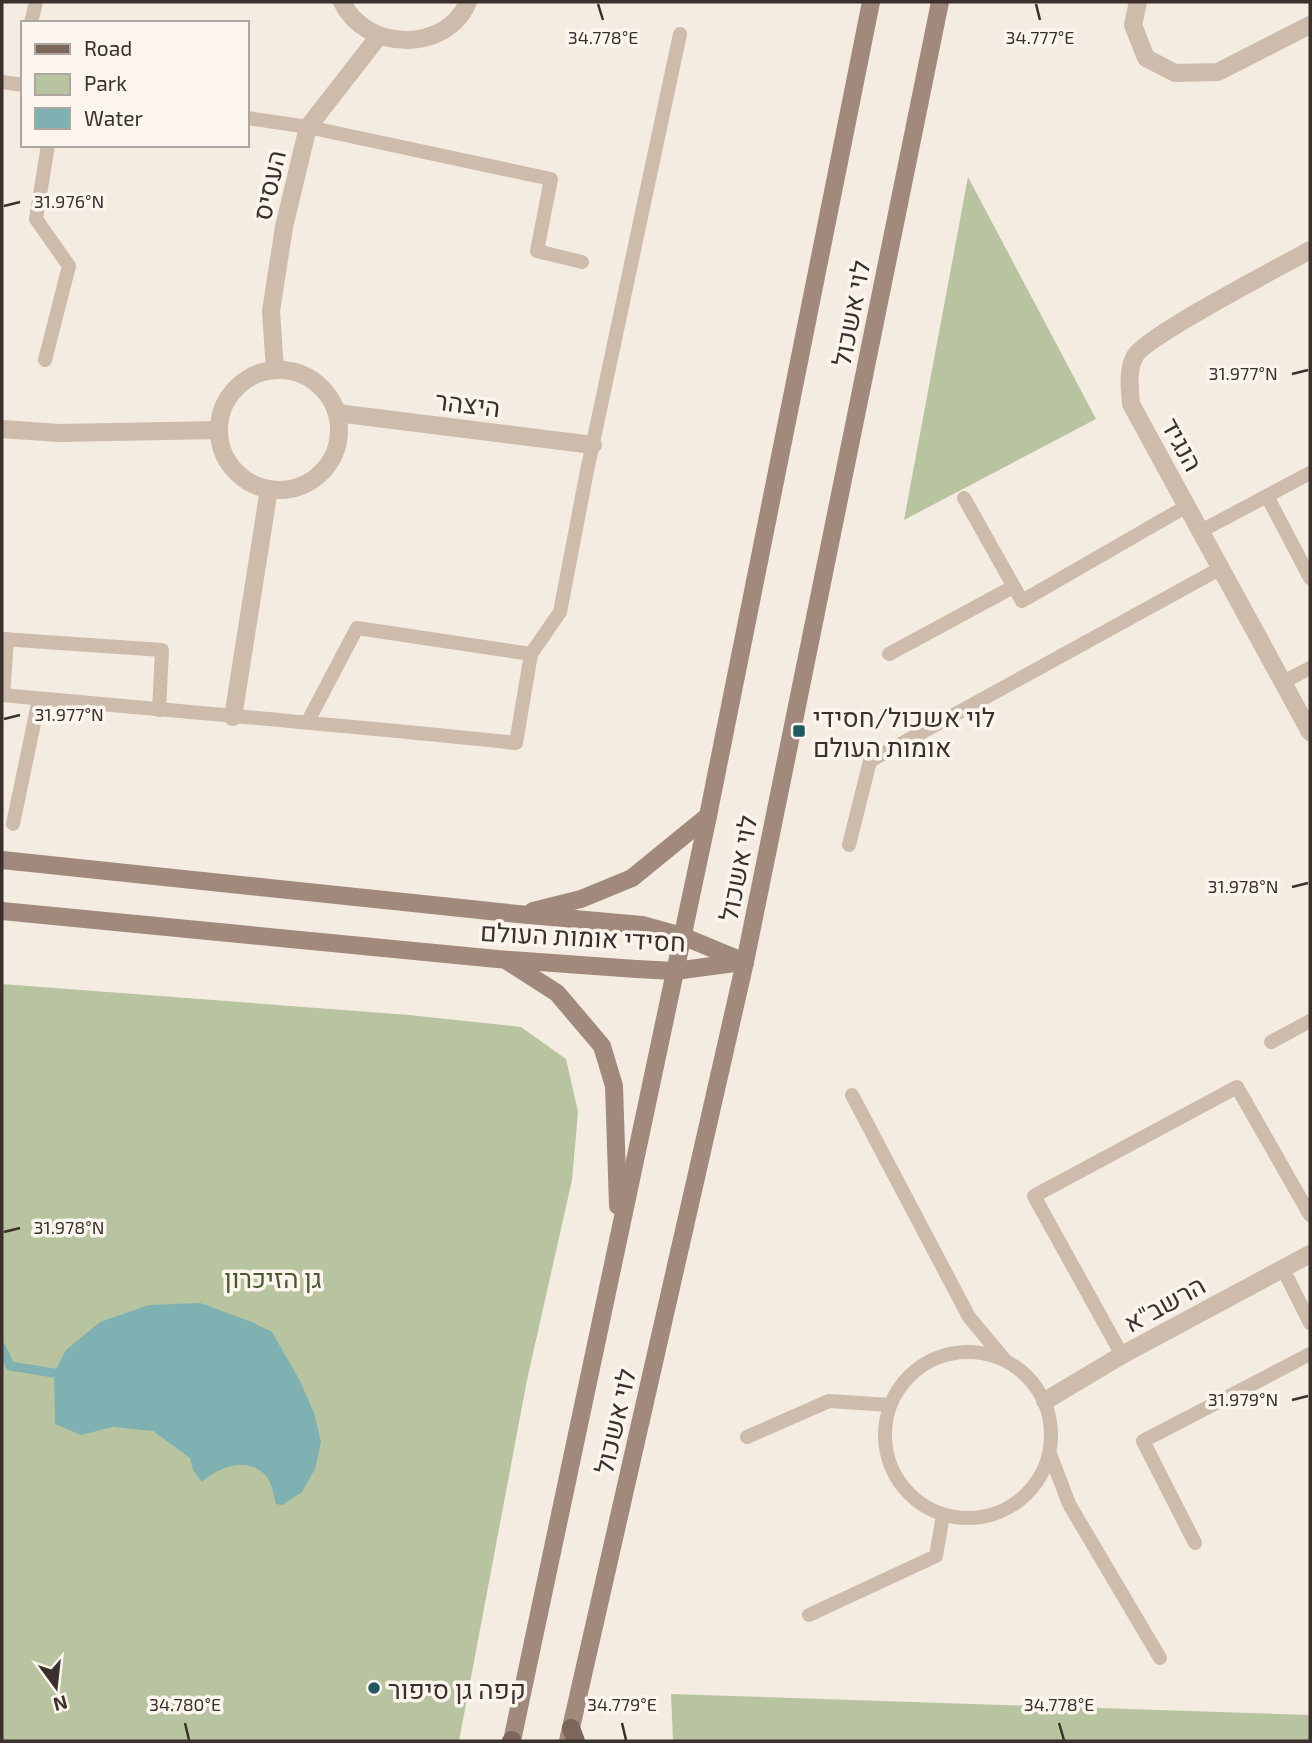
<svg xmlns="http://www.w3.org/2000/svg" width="1312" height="1743" font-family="'Exo 2',Heebo,sans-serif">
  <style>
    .green { fill: #b8c4a0 }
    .water { fill: #7fb0b2 }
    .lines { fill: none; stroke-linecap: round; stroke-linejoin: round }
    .stream { stroke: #7fb0b2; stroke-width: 9 }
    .lane { stroke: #cdbbac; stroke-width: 14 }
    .street { stroke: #cdbbac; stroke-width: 18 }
    .secondary { stroke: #a18a7d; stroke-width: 18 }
    .primary { stroke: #7d675c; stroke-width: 18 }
    .ticks { fill: none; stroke: #3b302b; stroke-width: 2.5 }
    .poi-dot { fill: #1f5a5e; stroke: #fbf5ee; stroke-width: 2.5 }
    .labels { text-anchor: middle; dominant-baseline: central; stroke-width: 7; stroke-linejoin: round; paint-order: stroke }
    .street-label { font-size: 26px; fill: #3b302b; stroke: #fbf5ee }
    .poi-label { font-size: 26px; fill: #3b302b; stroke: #fbf5ee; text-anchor: start }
    .park-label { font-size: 26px; fill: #4a5a2e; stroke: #fbf5ee }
    .ticks-label { font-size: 18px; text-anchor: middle; fill: #3b302b; stroke: #fbf5ee; stroke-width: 7; stroke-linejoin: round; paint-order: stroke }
  </style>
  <rect width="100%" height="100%" fill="#f4ebe1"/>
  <!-- green -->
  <g class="green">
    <polygon points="968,177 1096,419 904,520"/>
    <polygon points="2,984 409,1015 521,1027 566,1059 578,1112 572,1180 527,1380 459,1741 2,1741"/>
    <polygon points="671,1694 1310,1715 1310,1741 673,1741"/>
  </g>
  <!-- water -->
  <path class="water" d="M200,1303L252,1322L272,1332L300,1381L314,1413L321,1442L315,1469L302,1492L282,1505L276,1504C274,1496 272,1484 267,1477C250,1456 219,1466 202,1482L193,1470L190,1458L153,1431L113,1427L81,1435L55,1424L54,1373L66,1350L100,1322L149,1305Z"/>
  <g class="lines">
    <!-- stream -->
    <polyline class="stream" points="2,1348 10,1366 54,1373"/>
    <!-- lane -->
    <g class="lane">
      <polyline points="31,23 36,2"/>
      <polyline points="2,82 23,85"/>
      <polyline points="247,118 308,127 551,179 537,251 582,262"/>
      <polyline points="45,360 69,266 36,219 48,145"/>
      <polyline points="1267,496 1310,578"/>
      <polyline points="964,498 1022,601 1187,506"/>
      <polyline points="1201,531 1310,473"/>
      <polyline points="2,639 162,650 159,710"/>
      <path d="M7,639L3,695C174,711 345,725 516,743L531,654L357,628L308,721"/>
      <polyline points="531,654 560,612 587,471 680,34"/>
      <polyline points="889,654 1013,587"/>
      <polyline points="1283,682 1310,668"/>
      <polyline points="13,824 39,699"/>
      <polyline points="849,845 870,761 1221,568"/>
      <polyline points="1271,1042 1310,1021"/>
      <polyline points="852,1095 969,1317 1004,1359"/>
      <polyline points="1283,1269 1310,1323"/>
      <circle cx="968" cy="1435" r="83"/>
      <polyline points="1122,1355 1034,1196 1237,1087 1310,1215"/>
      <polyline points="747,1437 829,1401 890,1405"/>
      <polyline points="1050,1454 1069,1504 1160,1658"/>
      <polyline points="1195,1543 1143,1441 1310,1354"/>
      <polyline points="809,1615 936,1556 943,1515"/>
    </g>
    <!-- street -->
    <g class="street">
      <path d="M342,2C365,51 446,54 468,2"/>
      <polyline points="1138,2 1133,25 1146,58 1175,73 1218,72 1310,25"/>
      <path d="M1310,250C1282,266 1146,336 1135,356C1127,370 1130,390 1131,404L1310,732"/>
      <polyline points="275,370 271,311 284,227 308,127 379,36"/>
      <circle cx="279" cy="430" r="60"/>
      <polyline points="337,413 593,445"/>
      <polyline points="2,429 59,433 219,430"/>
      <polyline points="233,717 269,489"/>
      <polyline points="1045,1401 1122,1355 1310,1254"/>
    </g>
    <!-- secondary -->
    <g class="secondary">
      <polyline points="2,860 518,914 642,925 682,936 745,962"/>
      <polyline points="2,911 497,959 636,969 675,971 742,962"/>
      <polyline points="533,911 581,899 632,878 708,816"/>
      <polyline points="507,961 557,993 602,1046 614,1086 618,1206"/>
      <polyline points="512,1741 708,816 871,2"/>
      <polyline points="568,1741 745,962 940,2"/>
    </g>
    <!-- primary -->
    <g class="primary">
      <polyline points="571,1728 576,1741"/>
      <polyline points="511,1741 512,1740"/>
    </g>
  </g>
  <!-- ticks -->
  <path class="ticks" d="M598,4L603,20M1036,4L1040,20M4,206L20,202M1292,374L1308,370M4,719L20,715M1292,887L1308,883M4,1232L20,1228M1292,1400L1308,1396M185,1723L189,1740M622,1723L626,1740M1059,1723L1064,1740"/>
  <!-- markers -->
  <g class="poi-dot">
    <rect x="792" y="724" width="14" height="14" rx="3.5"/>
    <circle cx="374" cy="1688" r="7"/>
  </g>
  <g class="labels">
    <!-- street labels -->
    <g class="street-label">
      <text transform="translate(268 185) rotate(-77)">העסיס</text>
      <text transform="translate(850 313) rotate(-79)">לוי אשכול</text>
      <text transform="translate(468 403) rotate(7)">היצהר</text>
      <text transform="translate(1183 444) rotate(61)">הנגיד</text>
      <text transform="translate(737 868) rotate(-79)">לוי אשכול</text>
      <text transform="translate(583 936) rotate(3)">חסידי אומות העולם</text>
      <text transform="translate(1164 1303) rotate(-29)">הרשב"א</text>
      <text transform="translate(614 1421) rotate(-77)">לוי אשכול</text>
    </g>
    <!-- poi labels -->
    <g class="poi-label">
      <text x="813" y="716">לוי אשכול/חסידי<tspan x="813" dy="30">אומות העולם</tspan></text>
      <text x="388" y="1688">קפה גן סיפור</text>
    </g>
    <!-- park labels -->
    <g class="park-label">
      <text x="273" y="1277">גן הזיכרון</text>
    </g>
  </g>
  <g class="ticks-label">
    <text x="603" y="44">34.778°E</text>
    <text x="1040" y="44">34.777°E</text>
    <text x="69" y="208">31.976°N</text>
    <text x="1243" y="380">31.977°N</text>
    <text x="69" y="721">31.977°N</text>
    <text x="1243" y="893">31.978°N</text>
    <text x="69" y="1234">31.978°N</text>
    <text x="1243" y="1406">31.979°N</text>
    <text x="185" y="1711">34.780°E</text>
    <text x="622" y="1711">34.779°E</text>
    <text x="1059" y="1711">34.778°E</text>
  </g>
  <!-- border -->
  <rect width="1312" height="1743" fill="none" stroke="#3b302b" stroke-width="7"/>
  <!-- legend -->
  <rect x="21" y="21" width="228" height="126" fill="#fbf5ee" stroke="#aea6a0" stroke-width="2"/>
  <rect x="35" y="44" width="35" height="10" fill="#7d675c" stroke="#aea6a0" stroke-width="2"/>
  <text x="84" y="56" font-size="21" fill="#3b302b">Road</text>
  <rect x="35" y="74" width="35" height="21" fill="#b8c4a0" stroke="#aea6a0" stroke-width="2"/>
  <text x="84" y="91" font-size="21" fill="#3b302b">Park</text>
  <rect x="35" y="108" width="35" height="21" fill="#7fb0b2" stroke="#aea6a0" stroke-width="2"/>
  <text x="84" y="126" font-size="21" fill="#3b302b">Water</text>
  <!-- north arrow -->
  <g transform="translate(56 1687) rotate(165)" stroke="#fbf5ee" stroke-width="5" paint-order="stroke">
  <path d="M0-5L12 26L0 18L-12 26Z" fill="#3b302b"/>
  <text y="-10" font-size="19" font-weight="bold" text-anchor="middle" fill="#3b302b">N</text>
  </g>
</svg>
